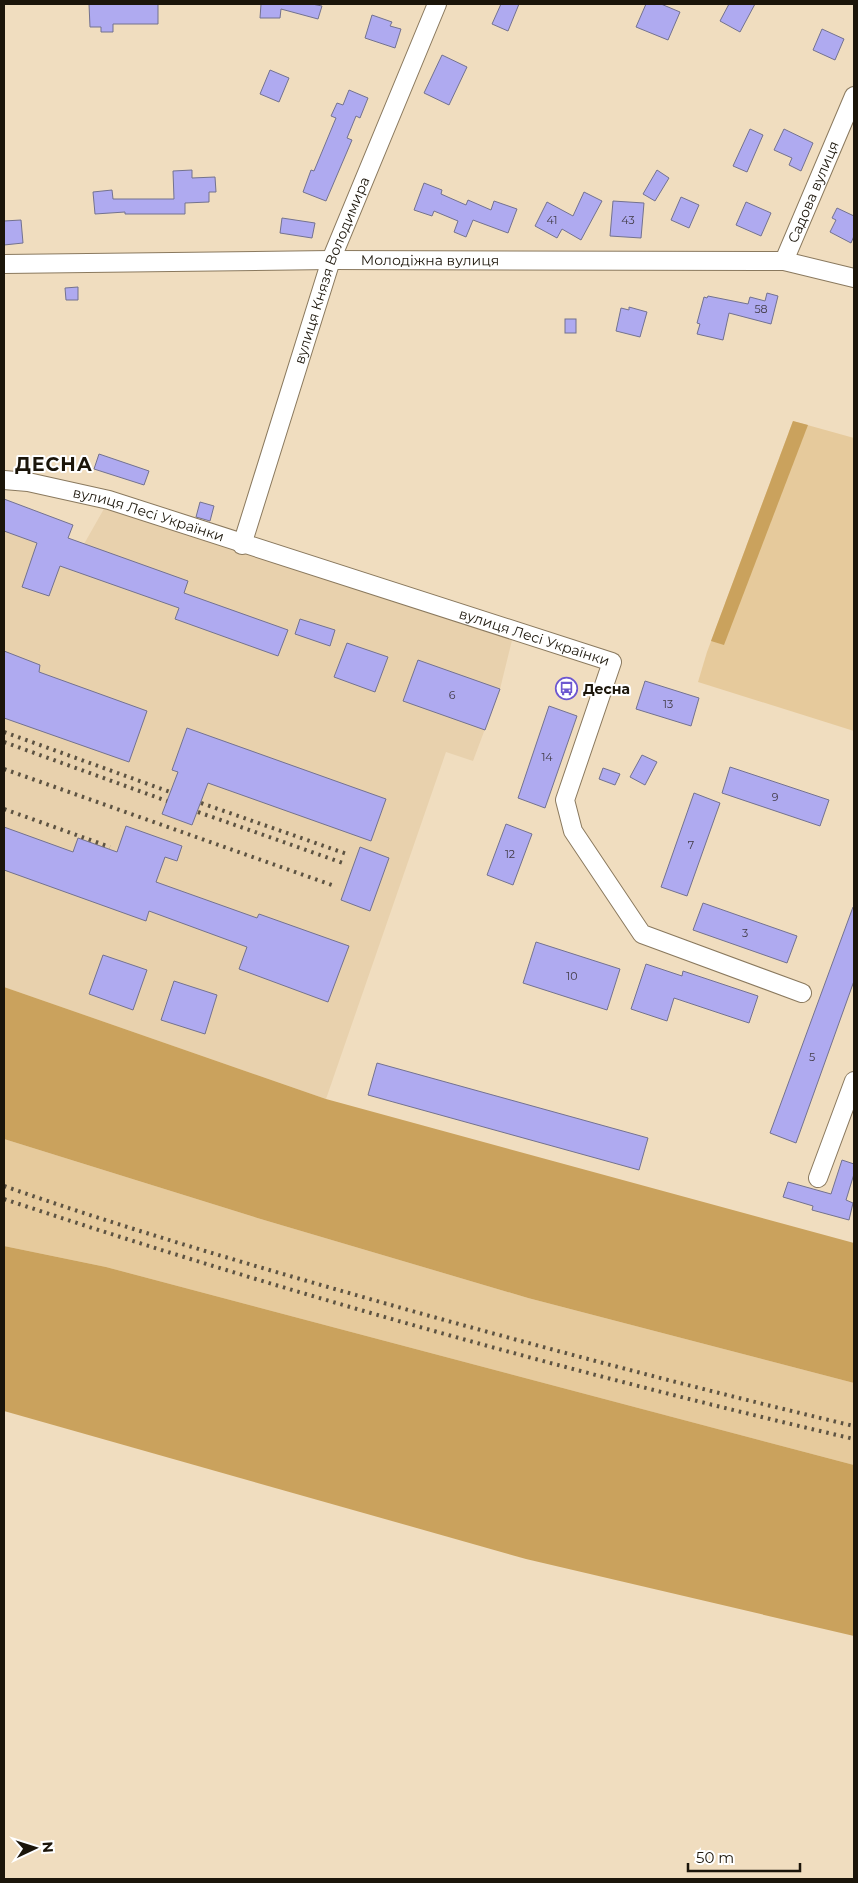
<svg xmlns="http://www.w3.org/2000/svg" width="858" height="1883" font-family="Montserrat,sans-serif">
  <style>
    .built { fill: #e8d1ad }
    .green { fill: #e6ca9c }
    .forest { fill: #caa25d }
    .building { fill: #afaaf0; stroke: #73728f }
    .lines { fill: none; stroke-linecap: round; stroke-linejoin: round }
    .minor-casing { stroke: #8a795e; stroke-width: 20 }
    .minor { stroke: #fff; stroke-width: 18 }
    .rail { stroke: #5d5342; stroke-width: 4; stroke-dasharray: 2.5 5; stroke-linecap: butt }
    .labels { text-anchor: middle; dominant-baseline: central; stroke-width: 4; stroke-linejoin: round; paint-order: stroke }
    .number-label { font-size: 11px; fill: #403a44 }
    .street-label { font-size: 14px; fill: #1b150a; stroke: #fff }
    .poi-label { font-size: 14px; font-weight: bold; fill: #1b150a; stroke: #fff; text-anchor: start }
    .district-label { font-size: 19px; font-weight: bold; letter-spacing: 1px; fill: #1b150a; stroke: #fff }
  </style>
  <rect width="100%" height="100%" fill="#f0ddbf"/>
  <!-- built -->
  <polygon class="built" points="109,500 514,632 500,689 473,761 446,752 326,1099 4,987 4,531 62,552 68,538 84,544"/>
  <!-- green -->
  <g class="green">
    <polygon points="793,421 854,438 854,731 698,682 707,652"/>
    <polygon points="4,1139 264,1220 528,1298 854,1383 854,1465 106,1267 4,1246"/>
  </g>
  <!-- forest -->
  <g class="forest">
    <polygon points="793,421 808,425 724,645 711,641"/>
    <polygon points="4,987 326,1099 854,1243 854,1383 528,1298 264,1220 4,1139"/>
    <polygon points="4,1246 106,1267 854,1465 854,1636 526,1559 4,1411"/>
  </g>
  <!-- building -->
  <g class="building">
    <polygon points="89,4 158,4 158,24 113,24 113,32 101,32 101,27 90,27"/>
    <polygon points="261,4 312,4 322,6 318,19 281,9 280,18 260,18"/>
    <polygon points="501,4 519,4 508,31 492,24"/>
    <polygon points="646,4 661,4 680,12 668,40 636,27"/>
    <polygon points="729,4 755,4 740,32 720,21"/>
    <polygon points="372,15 392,22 390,26 401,29 395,48 365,38"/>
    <polygon points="822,29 844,39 835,60 813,50"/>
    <polygon points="442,55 467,67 449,105 424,93"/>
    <polygon points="270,70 289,78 279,102 260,94"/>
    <polygon points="349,90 368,98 360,118 356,116 347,138 352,140 326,201 303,192 311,170 314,171 336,118 331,116 337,103 343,105"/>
    <polygon points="750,129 763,135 747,172 733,166"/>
    <polygon points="784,129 813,143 801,171 789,165 792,158 774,150"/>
    <polygon points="192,170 192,178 215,177 216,192 209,192 209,202 185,203 185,214 125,214 125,212 95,214 93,192 112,190 113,199 174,199 173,171"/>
    <polygon points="657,170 669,178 655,201 643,194"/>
    <polygon points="424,183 442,190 441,194 466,205 468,200 491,210 494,201 517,209 508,233 473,220 466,237 454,232 458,221 434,211 432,216 414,210"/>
    <polygon points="584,192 602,201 581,240 562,229 557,238 535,226 547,202 573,216"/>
    <polygon points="681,197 699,205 689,228 671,220"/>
    <polygon points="613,201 644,203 641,238 610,236"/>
    <polygon points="746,202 771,213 761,236 736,225"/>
    <polygon points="837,208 854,216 854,236 851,243 830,232 836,220 832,218"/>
    <polygon points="282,218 315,223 312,238 280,233"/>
    <polygon points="21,220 23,243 4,245 4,221"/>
    <polygon points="78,287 78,300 66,300 65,288"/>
    <polygon points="767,293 778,296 771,324 729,313 723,340 697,334 700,324 697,323 704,297 707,298 708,296 748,304 750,297 765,301"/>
    <polygon points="629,307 647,312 640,337 616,331 621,308 629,310"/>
    <rect x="565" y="319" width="11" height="14"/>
    <polygon points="99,454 149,471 144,485 94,469"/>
    <polygon points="4,499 73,525 68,538 188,581 184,593 288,630 278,656 175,619 179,608 60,566 49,596 22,587 37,543 4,531"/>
    <polygon points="200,502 214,506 210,521 196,517"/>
    <polygon points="300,619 335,630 330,646 295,634"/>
    <polygon points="347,643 388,657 375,692 334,677"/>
    <polygon points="4,651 40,665 39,672 147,711 129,762 4,718"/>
    <polygon points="418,660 500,689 485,730 403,701"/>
    <polygon points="645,681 699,698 691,726 636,709"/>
    <polygon points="549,706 577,716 545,808 518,798"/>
    <polygon points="187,728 386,799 371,841 208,783 192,825 162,814 178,772 172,770"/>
    <polygon points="642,755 657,762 645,785 630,777"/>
    <polygon points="730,767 829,800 820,826 722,793"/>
    <polygon points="603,768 620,774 615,785 599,779"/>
    <polygon points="694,793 720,803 687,896 661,887"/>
    <polygon points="506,824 532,834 513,885 487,875"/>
    <polygon points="126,826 182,846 177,861 165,857 156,882 257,918 259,914 349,946 328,1002 239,969 247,947 149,911 146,921 4,870 4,827 73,852 78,838 117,852"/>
    <polygon points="360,847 389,858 370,911 341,900"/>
    <polygon points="703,903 797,936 787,963 693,930"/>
    <polygon points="853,907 854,907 854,981 796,1143 770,1133"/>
    <polygon points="536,942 620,969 607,1010 523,983"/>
    <polygon points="103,955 147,970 133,1010 89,994"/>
    <polygon points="646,964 682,976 683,971 758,996 749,1023 674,998 667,1021 631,1009"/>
    <polygon points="174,981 217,995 205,1034 161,1020"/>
    <polygon points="377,1063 648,1138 639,1170 368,1095"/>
    <polygon points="842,1160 854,1164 854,1174 846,1200 853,1203 849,1220 812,1210 813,1206 783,1197 788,1182 831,1194"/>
  </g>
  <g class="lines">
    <defs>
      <g id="minor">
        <path id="s1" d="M784,261L854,96"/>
        <path id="s2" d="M4,264L331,260L784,261L854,278"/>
        <path id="s3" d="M4,480L28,482L109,500L612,662L565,800L573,831L642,934L802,993"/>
        <path id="s4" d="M242,545L331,260L437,4"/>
        <polyline points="818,1178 854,1081"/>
      </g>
    </defs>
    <!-- minor casing -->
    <use href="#minor" class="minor-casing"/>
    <!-- minor -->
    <use href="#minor" class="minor"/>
    <!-- rail -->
    <g class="rail">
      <polyline points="4,732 170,792"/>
      <polyline points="4,742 167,801"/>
      <polyline points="4,769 332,885"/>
      <polyline points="201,803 347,854"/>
      <polyline points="4,809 110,847"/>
      <polyline points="198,812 343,863"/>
      <path d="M4,1186C138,1233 275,1272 412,1311C559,1352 706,1391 854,1426"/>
      <path d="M4,1199C283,1292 567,1372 854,1439"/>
    </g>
  </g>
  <!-- icons -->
  <defs>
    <symbol id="bus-ring" viewBox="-11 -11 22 22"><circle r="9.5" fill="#fff" stroke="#6d57d0" stroke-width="1.5"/><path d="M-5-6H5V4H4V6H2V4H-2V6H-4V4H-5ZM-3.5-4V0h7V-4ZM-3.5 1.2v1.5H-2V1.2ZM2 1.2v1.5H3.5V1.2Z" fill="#6d57d0"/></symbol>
  </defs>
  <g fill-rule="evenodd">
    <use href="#bus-ring" x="554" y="676" width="25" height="25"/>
  </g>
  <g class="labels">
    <!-- number labels -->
    <g class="number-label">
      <text x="552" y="220">41</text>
      <text x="628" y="220">43</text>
      <text x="761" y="309">58</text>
      <text x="452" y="695">6</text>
      <text x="668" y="704">13</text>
      <text x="547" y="757">14</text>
      <text x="775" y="797">9</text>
      <text x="691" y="845">7</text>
      <text x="510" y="854">12</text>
      <text x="745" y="933">3</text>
      <text x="572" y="976">10</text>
      <text x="812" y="1057">5</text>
    </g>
    <!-- street labels -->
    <g class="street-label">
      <text stroke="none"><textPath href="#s1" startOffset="75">Садова вулиця</textPath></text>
      <text stroke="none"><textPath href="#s2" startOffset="426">Молодіжна вулиця</textPath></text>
      <text stroke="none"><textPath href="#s4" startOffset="289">вулиця Князя Володимира</textPath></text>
      <text stroke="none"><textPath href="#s3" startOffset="149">вулиця Лесі Українки</textPath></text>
      <text stroke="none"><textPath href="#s3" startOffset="554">вулиця Лесі Українки</textPath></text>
    </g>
    <!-- poi labels -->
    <g class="poi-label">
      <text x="583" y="689">Десна</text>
    </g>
    <!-- district labels -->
    <g class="district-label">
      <text x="54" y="464">ДЕСНА</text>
    </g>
  </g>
  <!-- border -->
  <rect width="858" height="1883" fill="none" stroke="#1b150a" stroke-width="10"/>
  <!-- north arrow -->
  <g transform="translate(35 1848) rotate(86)" stroke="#ffffff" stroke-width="4" paint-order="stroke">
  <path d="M0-4L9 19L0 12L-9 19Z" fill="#1b150a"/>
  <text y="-8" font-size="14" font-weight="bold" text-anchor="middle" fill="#1b150a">N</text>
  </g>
  <!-- scale -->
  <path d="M688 1863v8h112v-8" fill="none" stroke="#1b150a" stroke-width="2.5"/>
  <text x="696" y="1863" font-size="15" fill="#1b150a" stroke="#ffffff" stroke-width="4" paint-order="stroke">50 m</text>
</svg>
